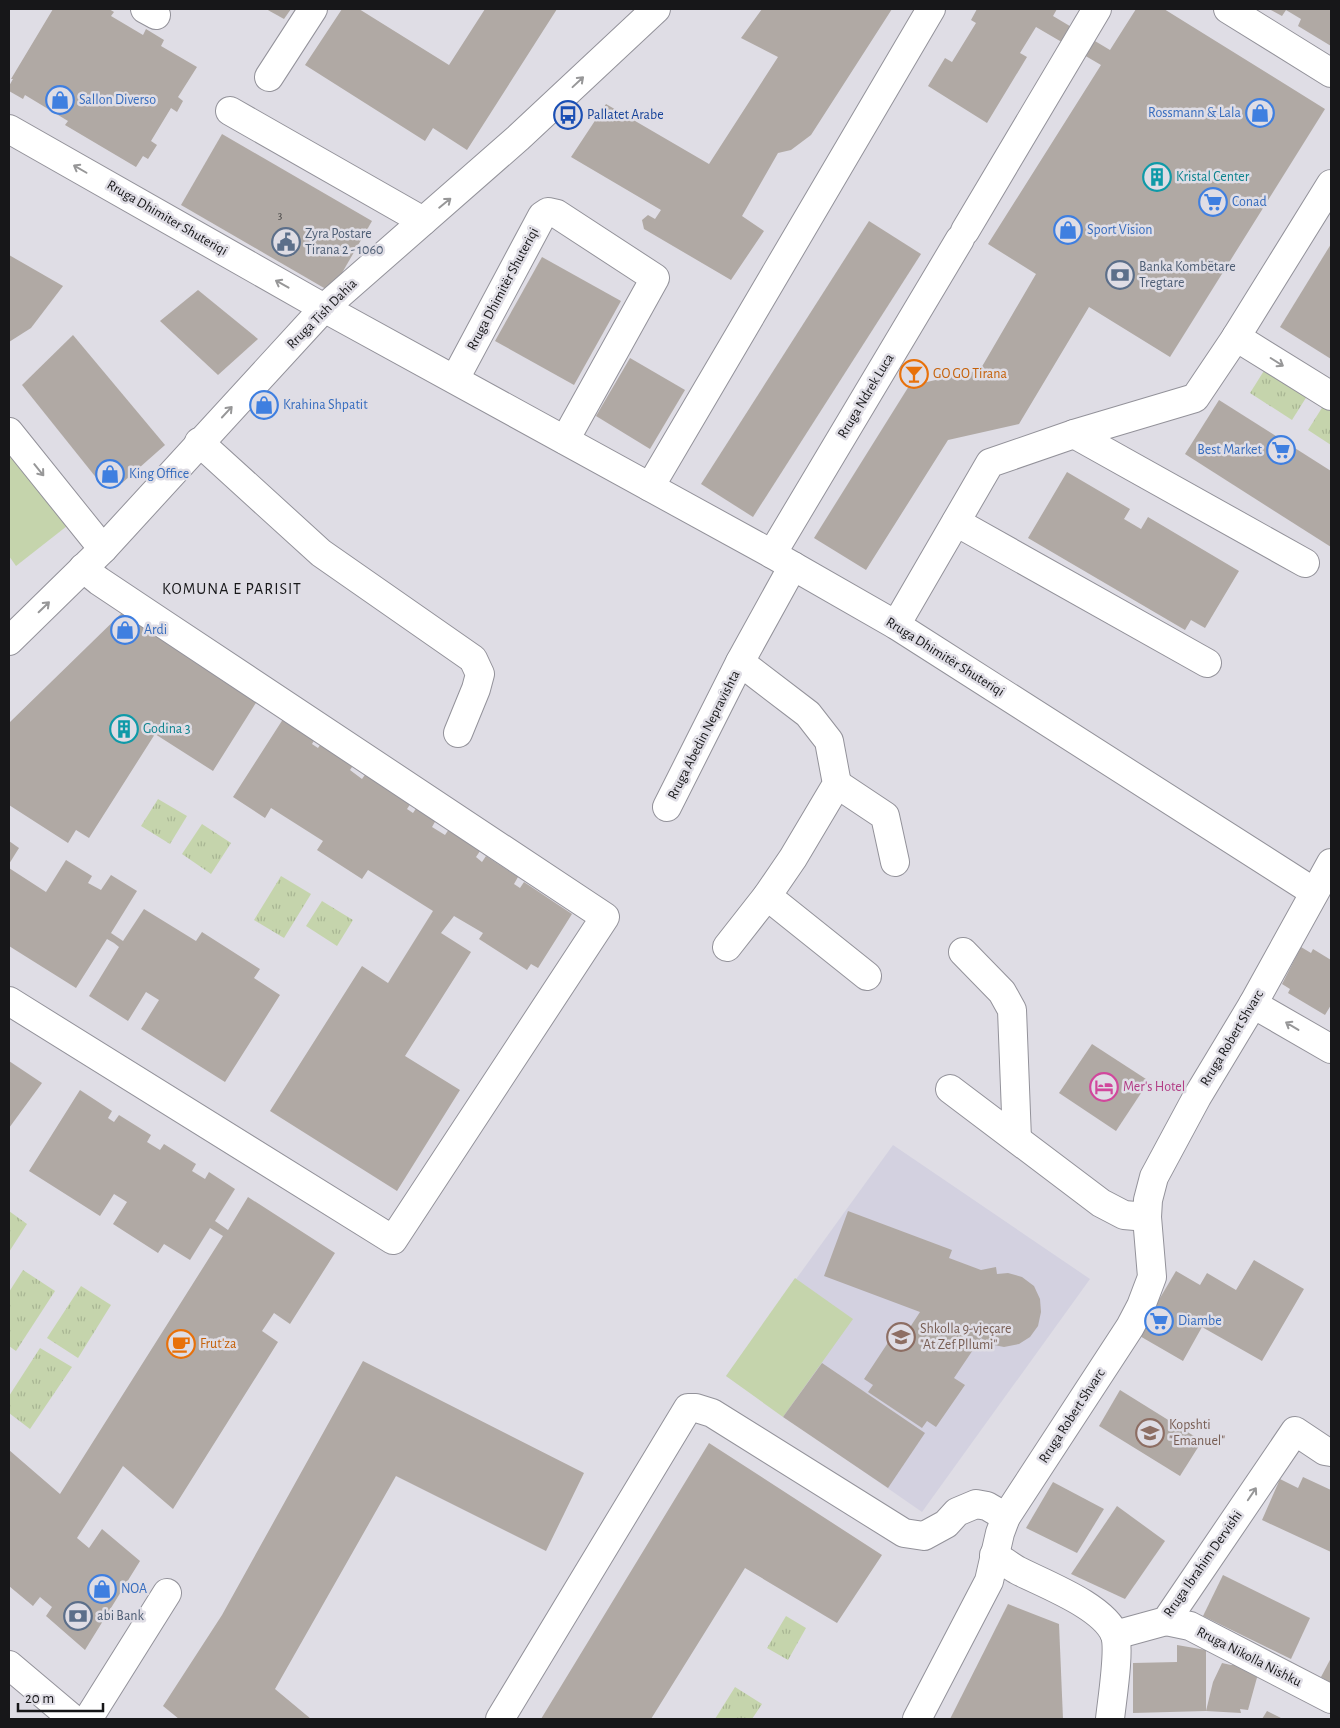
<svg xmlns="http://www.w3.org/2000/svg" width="1340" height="1728" font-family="'Alegreya Sans',sans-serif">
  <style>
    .built { fill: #d3d1e0 }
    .grass { fill: url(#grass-tufts) }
    .pitch { fill: #c5d4ac }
    .building { fill: #b0a9a4 }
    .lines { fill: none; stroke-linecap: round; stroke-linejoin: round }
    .minor-casing { stroke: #93929a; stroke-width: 30 }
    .minor { stroke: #fff; stroke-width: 28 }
    .oneway { stroke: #979798 }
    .labels { text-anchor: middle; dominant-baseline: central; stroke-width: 5; stroke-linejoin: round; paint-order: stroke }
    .number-label { font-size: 11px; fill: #3d3c3c }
    .shop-label { font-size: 14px; fill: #366cbe; stroke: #dfdde5; text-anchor: start }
    .transit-label { font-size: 14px; fill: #164399; stroke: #dfdde5; text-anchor: start }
    .culture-label { font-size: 14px; fill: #0d838f; stroke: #dfdde5; text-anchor: start }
    .street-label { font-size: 14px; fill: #171719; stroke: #dfdde5 }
    .service-label { font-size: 14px; fill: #4e5e75; stroke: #dfdde5; text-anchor: start }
    .food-label { font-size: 14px; fill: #c56008; stroke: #dfdde5; text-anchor: start }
    .hotel-label { font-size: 14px; fill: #b23c85; stroke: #dfdde5; text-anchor: start }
    .education-label { font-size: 14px; fill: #785e54; stroke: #dfdde5; text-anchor: start }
    .quarter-label { font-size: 16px; letter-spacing: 1px; fill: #171719; stroke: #dfdde5 }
  </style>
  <defs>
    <pattern id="grass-tufts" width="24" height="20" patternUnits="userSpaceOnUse" patternTransform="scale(1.25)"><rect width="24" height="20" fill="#c5d4ac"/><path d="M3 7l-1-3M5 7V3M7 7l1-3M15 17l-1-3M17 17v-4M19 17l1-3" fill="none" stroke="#a8b593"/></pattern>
  </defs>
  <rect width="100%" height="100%" fill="#dfdde5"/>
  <!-- built -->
  <polygon class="built" points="893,1145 1090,1279 922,1512 726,1376"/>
  <!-- grass -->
  <g class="grass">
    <polygon points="1267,366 1309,393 1292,420 1250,393"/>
    <polygon points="1325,403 1331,407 1331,445 1308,430"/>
    <polygon points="158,799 187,816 170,844 141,826"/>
    <polygon points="202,824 231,843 211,874 182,854"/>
    <polygon points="281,876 311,894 284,938 254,920"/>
    <polygon points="322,901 353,920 337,946 306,926"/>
    <polygon points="9,1211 27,1224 9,1252"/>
    <polygon points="23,1270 55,1291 16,1351 9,1346 9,1292"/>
    <polygon points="81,1286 111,1305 78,1358 47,1338"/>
    <polygon points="40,1348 72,1367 30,1429 9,1413 9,1396"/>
    <polygon points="786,1616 806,1628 788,1660 767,1648"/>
    <polygon points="735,1687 762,1704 752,1719 715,1719"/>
  </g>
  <!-- pitch -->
  <g class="pitch">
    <polygon points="9,452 67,526 16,566 9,556"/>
    <polygon points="795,1278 853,1319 783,1417 726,1376"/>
  </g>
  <!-- building -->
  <g class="building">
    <polygon points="53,9 109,9 114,12 111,16 143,35 146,29 164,40 161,46 197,67 178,97 183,101 177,112 171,108 151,141 157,145 148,159 143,156 136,167 65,125 68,121 25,95 23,99 9,91 9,86 13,79 11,79"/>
    <polygon points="266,9 291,9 284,19"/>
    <polygon points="342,9 359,9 449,65 485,9 557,9 467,150 433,128 425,141 305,65"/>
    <polygon points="762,9 892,9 811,135 791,150 778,153 742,216 764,231 731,280 644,229 642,220 648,215 655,219 661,210 571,157 606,104 709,164 778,57 741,38"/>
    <polygon points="977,9 1057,9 1053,16 1110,50 1136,9 1164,9 1325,109 1170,357 1089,307 1019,424 948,440 866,570 814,538 909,386 980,370 1036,274 988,244 1101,65 1036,27 1020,53 1027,57 987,123 928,86 945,58 952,62 976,23 971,20"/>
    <polygon points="1269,9 1331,9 1331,46 1298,26 1301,19 1286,10 1282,16"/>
    <polygon points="222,134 372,221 331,292 181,205"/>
    <polygon points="869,221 921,254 753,517 701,484"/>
    <polygon points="1331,244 1331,359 1280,327"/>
    <polygon points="9,255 63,286 31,328 9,342"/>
    <polygon points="542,257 621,301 574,385 495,341"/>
    <polygon points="198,290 258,339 218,375 160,321"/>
    <polygon points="73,335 165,445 122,483 111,485 98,480 22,385"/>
    <polygon points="630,358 685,390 650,449 596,416"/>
    <polygon points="1219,400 1331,471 1331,547 1185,454"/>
    <polygon points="1067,472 1130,509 1124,519 1141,529 1148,517 1239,571 1205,628 1191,620 1185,630 1028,538"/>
    <polygon points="128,607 152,624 148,630 190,650 186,656 199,665 203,659 259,698 213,771 155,734 89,838 76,830 68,843 9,805 9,723"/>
    <polygon points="285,716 316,737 312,744 318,748 322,742 354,764 350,770 362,779 367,772 411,803 407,809 413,813 417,807 436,820 432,827 445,835 449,829 480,851 476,857 482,862 486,856 518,877 514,884 520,888 524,882 572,914 538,968 531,964 527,970 479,939 483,933 454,916 441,933 471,952 405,1056 460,1090 397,1191 270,1111 362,966 388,983 433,911 368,870 362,879 317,850 323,841 271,808 265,818 233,797"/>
    <polygon points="9,841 19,848 9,864"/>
    <polygon points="66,860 92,876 88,883 101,890 111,875 137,891 111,933 123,941 144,909 196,941 202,932 260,969 254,978 280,995 225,1082 141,1029 159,1000 146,992 128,1021 89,996 119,947 114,943 107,939 76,988 9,946 9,868 46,892"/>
    <polygon points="1301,947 1311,953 1313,949 1331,960 1331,1005 1325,1015 1288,993 1290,989 1282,984"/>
    <polygon points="1092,1044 1149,1081 1116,1131 1059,1093"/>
    <polygon points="9,1061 42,1083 9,1128"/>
    <polygon points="80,1090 112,1111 108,1118 114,1122 119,1115 151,1135 147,1142 160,1150 164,1144 196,1164 192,1171 205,1179 209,1172 235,1189 215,1221 228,1230 248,1197 335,1253 290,1324 274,1313 262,1331 278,1342 173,1509 123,1466 95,1510 77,1538 89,1548 102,1529 140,1561 85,1650 46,1616 52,1607 40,1597 33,1606 9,1586 9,1450 60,1494 223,1236 210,1228 190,1260 164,1244 158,1253 113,1224 127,1202 114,1194 100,1216 29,1171"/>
    <polygon points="848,1211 952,1250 949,1258 981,1270 996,1267 997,1274 1008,1273 1022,1277 1034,1286 1040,1299 1041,1312 1038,1326 1030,1337 1019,1344 1004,1347 989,1344 981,1338 954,1378 965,1385 936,1427 927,1421 922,1428 868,1392 873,1385 864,1379 893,1335 901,1341 920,1312 824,1276"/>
    <polygon points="1254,1260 1304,1289 1262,1361 1202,1327 1183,1361 1138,1335 1176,1271 1200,1285 1207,1273 1236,1290"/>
    <polygon points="363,1361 584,1473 546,1551 396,1476 275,1689 311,1719 179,1719 163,1706 222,1615"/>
    <polygon points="822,1363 925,1433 888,1488 783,1417"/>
    <polygon points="1120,1390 1202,1441 1180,1476 1099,1426"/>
    <polygon points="709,1443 882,1555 837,1623 745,1568 651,1719 541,1719"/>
    <polygon points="1303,1477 1331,1490 1331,1552 1262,1520 1280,1479 1298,1488"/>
    <polygon points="1053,1482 1104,1509 1077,1553 1026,1528"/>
    <polygon points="1117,1506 1165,1541 1125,1599 1071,1574"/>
    <polygon points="1223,1575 1310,1618 1291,1659 1203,1616"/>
    <polygon points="1008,1604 1059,1624 1063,1719 950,1719"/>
    <polygon points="1177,1645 1206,1650 1206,1711 1133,1713 1133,1663 1177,1662"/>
    <polygon points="1331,1658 1331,1683 1321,1677"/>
    <polygon points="1222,1663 1231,1665 1238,1665 1258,1674 1248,1710 1240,1709 1241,1713 1206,1711 1213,1682"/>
    <polygon points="1267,1711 1283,1719 1262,1719"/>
  </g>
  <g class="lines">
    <defs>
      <g id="minor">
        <polyline points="145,9 156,15"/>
        <polyline points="1228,9 1331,73"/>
        <polyline points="269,77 313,9"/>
        <polyline points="230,111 423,221"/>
        <polyline points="9,129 324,308 772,554 896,625 1314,892"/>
        <polyline points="965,231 1097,9"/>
        <polyline points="1236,337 1331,396"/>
        <polyline points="455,379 542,216 548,212 557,214 655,278 565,440"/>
        <polyline points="9,432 103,549"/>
        <polyline points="1074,434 1305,563"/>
        <polyline points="199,442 321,553 473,659 480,674 476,689 458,733"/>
        <polyline points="650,487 931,9"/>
        <polyline points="956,522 1207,663"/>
        <polyline points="772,554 960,239"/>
        <polyline points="896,625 990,463 1074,434 1195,398 1236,337 1331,184"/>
        <polyline points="9,641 103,549 324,308 518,138 656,9"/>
        <polyline points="837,784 885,816 895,862"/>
        <polyline points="667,807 740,662 793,566"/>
        <polyline points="767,896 867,976"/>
        <polyline points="727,947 767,896 793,858 837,784 829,741 808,714 740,662"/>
        <polyline points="963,952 1002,992 1012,1010 1017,1139"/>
        <polyline points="9,1001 393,1240 605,917 159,621 99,581 83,568"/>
        <polyline points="1253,1004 1331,1049"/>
        <polyline points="950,1089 1101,1203 1124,1215 1147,1217"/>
        <path d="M994,1555C1002,1560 1009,1565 1017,1570C1044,1584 1104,1606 1115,1635C1120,1650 1112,1700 1110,1719"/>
        <polyline points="1166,1621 1190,1626 1331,1699"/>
        <polyline points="1115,1635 1166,1621 1295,1431 1325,1451 1331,1452"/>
        <polyline points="9,1665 73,1719"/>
        <polyline points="88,1719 167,1593"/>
        <polyline points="500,1719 688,1408 696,1408 712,1413 904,1533 924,1536 946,1524 957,1512 976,1504 987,1506 1006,1517"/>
        <polyline points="917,1719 989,1581 1000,1533 1006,1517 1130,1327 1141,1306 1152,1277 1147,1217 1148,1200 1154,1177 1197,1097 1253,1004 1331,863"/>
      </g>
    </defs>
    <!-- minor casing -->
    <use href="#minor" class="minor-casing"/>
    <!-- minor -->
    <use href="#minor" class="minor"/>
  </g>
  <!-- one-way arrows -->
  <defs><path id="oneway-shaft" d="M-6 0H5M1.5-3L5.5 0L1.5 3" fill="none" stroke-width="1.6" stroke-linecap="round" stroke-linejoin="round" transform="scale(1.25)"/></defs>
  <g class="oneway">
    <use href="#oneway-shaft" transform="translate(578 82) rotate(-43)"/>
    <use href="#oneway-shaft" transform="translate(80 169) rotate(-150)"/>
    <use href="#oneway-shaft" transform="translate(445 203) rotate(-39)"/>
    <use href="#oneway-shaft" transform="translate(282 284) rotate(-151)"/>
    <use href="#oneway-shaft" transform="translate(1277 362) rotate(32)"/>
    <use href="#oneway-shaft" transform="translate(227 412) rotate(-47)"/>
    <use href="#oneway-shaft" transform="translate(39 470) rotate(51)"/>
    <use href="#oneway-shaft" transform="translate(44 607) rotate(-44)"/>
    <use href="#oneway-shaft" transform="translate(1292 1026) rotate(-149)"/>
    <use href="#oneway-shaft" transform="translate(1252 1494) rotate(-56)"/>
  </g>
  <!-- icons -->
  <defs>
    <symbol id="shop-ring" viewBox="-11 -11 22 22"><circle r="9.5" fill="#dfdde5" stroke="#3f7fe0" stroke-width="1.5"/><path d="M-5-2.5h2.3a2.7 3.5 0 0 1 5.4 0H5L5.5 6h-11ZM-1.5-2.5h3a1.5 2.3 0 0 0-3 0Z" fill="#3f7fe0"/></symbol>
    <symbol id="bus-ring" viewBox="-11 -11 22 22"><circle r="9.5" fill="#dfdde5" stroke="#1a4fb4" stroke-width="1.5"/><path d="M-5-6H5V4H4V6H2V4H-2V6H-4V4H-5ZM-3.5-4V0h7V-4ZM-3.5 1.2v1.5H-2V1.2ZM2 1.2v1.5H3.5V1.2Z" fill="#1a4fb4"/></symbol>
    <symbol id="building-ring" viewBox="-11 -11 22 22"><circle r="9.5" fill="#dfdde5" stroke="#0f9aa8" stroke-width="1.5"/><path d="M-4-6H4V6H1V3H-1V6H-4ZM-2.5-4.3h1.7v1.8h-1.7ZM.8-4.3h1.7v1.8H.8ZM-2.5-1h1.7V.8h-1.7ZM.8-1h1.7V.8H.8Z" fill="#0f9aa8"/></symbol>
    <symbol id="supermarket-ring" viewBox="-11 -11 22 22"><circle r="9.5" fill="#dfdde5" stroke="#3f7fe0" stroke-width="1.5"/><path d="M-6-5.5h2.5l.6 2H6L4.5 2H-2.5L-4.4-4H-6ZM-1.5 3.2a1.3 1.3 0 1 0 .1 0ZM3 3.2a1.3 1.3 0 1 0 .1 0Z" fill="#3f7fe0"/></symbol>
    <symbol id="civic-ring" viewBox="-11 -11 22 22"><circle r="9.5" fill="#dfdde5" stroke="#5c6f8a" stroke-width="1.5"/><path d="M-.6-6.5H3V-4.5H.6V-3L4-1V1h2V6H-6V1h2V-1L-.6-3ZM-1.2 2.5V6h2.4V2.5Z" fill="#5c6f8a"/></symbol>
    <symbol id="bank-ring" viewBox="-11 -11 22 22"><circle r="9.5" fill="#dfdde5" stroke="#5c6f8a" stroke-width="1.5"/><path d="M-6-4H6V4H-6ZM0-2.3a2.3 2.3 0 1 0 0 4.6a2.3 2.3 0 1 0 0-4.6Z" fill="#5c6f8a"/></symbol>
    <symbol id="bar-ring" viewBox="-11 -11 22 22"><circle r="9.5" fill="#dfdde5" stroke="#e8710a" stroke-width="1.5"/><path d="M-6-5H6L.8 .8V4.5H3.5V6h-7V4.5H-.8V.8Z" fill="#e8710a"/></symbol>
    <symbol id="hotel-ring" viewBox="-11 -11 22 22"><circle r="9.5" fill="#dfdde5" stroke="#d1479c" stroke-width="1.5"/><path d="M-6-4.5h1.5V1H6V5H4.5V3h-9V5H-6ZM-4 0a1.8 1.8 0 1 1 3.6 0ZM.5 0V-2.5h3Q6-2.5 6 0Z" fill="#d1479c"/></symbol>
    <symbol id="school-ring" viewBox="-11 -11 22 22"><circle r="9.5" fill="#dfdde5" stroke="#8d6e63" stroke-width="1.5"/><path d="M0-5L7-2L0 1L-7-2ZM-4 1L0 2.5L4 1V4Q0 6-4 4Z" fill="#8d6e63"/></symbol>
    <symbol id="cafe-ring" viewBox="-11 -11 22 22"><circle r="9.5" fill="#dfdde5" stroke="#e8710a" stroke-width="1.5"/><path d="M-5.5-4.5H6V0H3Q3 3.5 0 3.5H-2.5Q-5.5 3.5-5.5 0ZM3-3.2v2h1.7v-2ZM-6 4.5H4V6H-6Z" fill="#e8710a"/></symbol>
  </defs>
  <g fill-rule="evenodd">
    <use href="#shop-ring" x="44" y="84" width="32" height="32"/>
    <use href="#shop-ring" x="1244" y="97" width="32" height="32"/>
    <use href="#bus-ring" x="552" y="99" width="32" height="32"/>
    <use href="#building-ring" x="1141" y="161" width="32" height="32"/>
    <use href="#supermarket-ring" x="1197" y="186" width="32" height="32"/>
    <use href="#shop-ring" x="1052" y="214" width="32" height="32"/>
    <use href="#civic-ring" x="270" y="226" width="32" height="32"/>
    <use href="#bank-ring" x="1104" y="259" width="32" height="32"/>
    <use href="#bar-ring" x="898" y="358" width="32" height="32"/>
    <use href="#shop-ring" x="248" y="389" width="32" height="32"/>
    <use href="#supermarket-ring" x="1265" y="434" width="32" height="32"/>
    <use href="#shop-ring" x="94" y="458" width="32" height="32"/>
    <use href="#shop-ring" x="109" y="614" width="32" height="32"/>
    <use href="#building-ring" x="108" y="713" width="32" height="32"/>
    <use href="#hotel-ring" x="1088" y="1071" width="32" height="32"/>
    <use href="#supermarket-ring" x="1143" y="1305" width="32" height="32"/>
    <use href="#school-ring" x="885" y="1321" width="32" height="32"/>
    <use href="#cafe-ring" x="165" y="1328" width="32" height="32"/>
    <use href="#school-ring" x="1134" y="1417" width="32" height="32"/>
    <use href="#shop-ring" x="86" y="1573" width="32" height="32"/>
    <use href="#bank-ring" x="62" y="1600" width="32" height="32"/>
  </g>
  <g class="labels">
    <!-- number labels -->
    <g class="number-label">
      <text x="280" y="215">3</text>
    </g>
    <!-- shop labels -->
    <g class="shop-label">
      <text x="79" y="100">Sallon Diverso</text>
      <text x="1241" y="113" text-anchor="end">Rossmann &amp; Lala</text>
      <text x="1232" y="202">Conad</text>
      <text x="1087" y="230">Sport Vision</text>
      <text x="283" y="405">Krahina Shpatit</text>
      <text x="1262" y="450" text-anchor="end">Best Market</text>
      <text x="129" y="474">King Office</text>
      <text x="144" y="630">Ardi</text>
      <text x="1178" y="1321">Diambe</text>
      <text x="121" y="1589">NOA</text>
    </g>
    <!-- transit labels -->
    <g class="transit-label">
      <text x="587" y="115">Pallatet Arabe</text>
    </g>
    <!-- culture labels -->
    <g class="culture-label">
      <text x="1176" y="177">Kristal Center</text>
      <text x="143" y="729">Godina 3</text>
    </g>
    <!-- street labels -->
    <g class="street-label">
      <text transform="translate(167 218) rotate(30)">Rruga Dhimiter Shuteriqi</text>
      <text transform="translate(503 289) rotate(-62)">Rruga Dhimitër Shuteriqi</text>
      <text transform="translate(322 314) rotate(-45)">Rruga Tish Dahia</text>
      <text transform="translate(866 396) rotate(-59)">Rruga Ndrek Luca</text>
      <text transform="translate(945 657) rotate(32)">Rruga Dhimitër Shuteriqi</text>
      <text transform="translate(704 735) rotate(-63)">Rruga Abedin Nepravishta</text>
      <text transform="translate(1232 1038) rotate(-59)">Rruga Robert Shvarc</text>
      <text transform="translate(1072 1416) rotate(-57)">Rruga Robert Shvarc</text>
      <text transform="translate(1203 1564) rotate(-55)">Rruga Ibrahim Dervishi</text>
      <text transform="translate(1249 1657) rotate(27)">Rruga Nikolla Nishku</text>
    </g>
    <!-- service labels -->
    <g class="service-label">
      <text x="305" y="234">Zyra Postare<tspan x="305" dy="16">Tirana 2 - 1060</tspan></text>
      <text x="1139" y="267">Banka Kombëtare<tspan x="1139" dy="16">Tregtare</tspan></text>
      <text x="97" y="1616">abi Bank</text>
    </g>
    <!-- food labels -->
    <g class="food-label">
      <text x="933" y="374">GO GO Tirana</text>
      <text x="200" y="1344">Frut'za</text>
    </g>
    <!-- hotel labels -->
    <g class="hotel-label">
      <text x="1123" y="1087">Mer's Hotel</text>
    </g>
    <!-- education labels -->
    <g class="education-label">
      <text x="920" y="1329">Shkolla 9-vjeçare<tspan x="920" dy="16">"At Zef Pllumi"</tspan></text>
      <text x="1169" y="1425">Kopshti<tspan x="1169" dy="16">"Emanuel"</tspan></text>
    </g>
    <!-- quarter labels -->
    <g class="quarter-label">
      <text x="232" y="589">KOMUNA E PARISIT</text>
    </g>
  </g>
  <!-- border -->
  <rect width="1340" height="1728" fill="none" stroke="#171719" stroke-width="20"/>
  <!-- scale -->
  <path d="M18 1703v8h85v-8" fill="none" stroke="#171719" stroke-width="2.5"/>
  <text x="25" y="1703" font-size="15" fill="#171719" stroke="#dfdde5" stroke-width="4" paint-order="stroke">20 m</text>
</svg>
